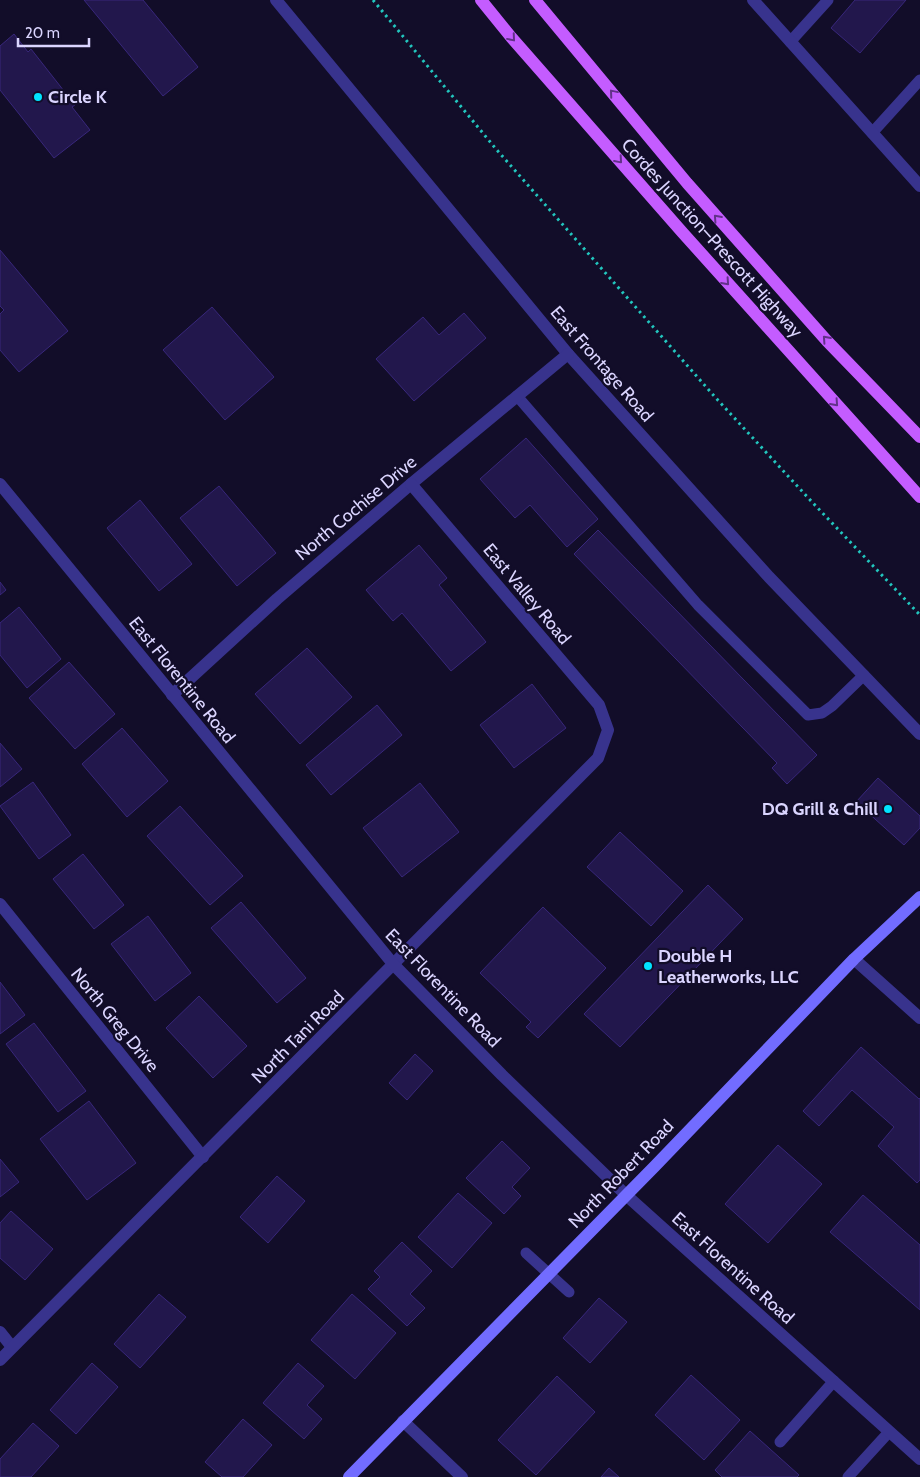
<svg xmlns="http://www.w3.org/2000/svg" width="920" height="1477" font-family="Cabin,sans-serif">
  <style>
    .building { fill: #22174c; stroke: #38277b }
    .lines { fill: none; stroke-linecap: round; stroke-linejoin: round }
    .path { stroke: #22c6be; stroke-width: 3; stroke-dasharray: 2.5 4; stroke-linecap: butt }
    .service { stroke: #38338d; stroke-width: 11 }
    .minor { stroke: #38338d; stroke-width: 12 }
    .tertiary { stroke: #38338d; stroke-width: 12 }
    .secondary { stroke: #726cff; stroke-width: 12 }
    .primary { stroke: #c45cff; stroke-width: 12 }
    .oneway { stroke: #623189 }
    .poi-dot { fill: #01e3ff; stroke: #120d29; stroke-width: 2 }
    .labels { text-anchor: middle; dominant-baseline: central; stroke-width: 4.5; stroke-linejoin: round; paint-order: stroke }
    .poi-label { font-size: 18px; font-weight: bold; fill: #dbd5ff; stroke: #120d29; text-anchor: start }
    .street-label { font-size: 18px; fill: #dbd5ff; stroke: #120d29 }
  </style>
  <rect width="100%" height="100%" fill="#120d29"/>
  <!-- building -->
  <g class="building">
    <polygon points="84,0 143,0 198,67 163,96"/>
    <polygon points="855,0 906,0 860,53 831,28"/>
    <polygon points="14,34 28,52 31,49 75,105 72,107 90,130 54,158 0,90 0,46"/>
    <polygon points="0,250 68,331 19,372 0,350 0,314 4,310 0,306"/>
    <polygon points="212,307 274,377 225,420 163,350"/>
    <polygon points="464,313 486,338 414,401 376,359 423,317 439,335"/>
    <polygon points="526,438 598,519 567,547 530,505 515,518 480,479"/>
    <polygon points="219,486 276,553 237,586 180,518"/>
    <polygon points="140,500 192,564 159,591 107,528"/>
    <polygon points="598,530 817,755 787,784 772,768 777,763 574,554"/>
    <polygon points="419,545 447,578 439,585 486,642 451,671 402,613 393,621 366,590"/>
    <polygon points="0,582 6,590 0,595"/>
    <polygon points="19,607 61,659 27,688 0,655 0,623"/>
    <polygon points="307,648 352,697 300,744 255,694"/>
    <polygon points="69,662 115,714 75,749 29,698"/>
    <polygon points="532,684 566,728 514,768 480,725"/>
    <polygon points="377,705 402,735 331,795 306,765"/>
    <polygon points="122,728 168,781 127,817 82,764"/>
    <polygon points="0,743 22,769 0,787"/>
    <polygon points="878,778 920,816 920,828 904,845 856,802"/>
    <polygon points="33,782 71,835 39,859 0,806"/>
    <polygon points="420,783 459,832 402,877 363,828"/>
    <polygon points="180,806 243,876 210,905 147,836"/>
    <polygon points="620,832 683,891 651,926 587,867"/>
    <polygon points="83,854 124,905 94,929 53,879"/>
    <polygon points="708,885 743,919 620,1047 584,1014"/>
    <polygon points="241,902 306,978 277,1003 211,928"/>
    <polygon points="543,907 606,968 538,1038 526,1027 531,1022 480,973"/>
    <polygon points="148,916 191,973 155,1001 111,944"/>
    <polygon points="0,982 25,1015 0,1034"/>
    <polygon points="199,996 247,1046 213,1078 166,1028"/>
    <polygon points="34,1023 86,1091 58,1112 6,1044"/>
    <polygon points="861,1047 919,1099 920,1098 920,1180 917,1183 878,1146 894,1127 852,1090 819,1126 803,1111"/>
    <polygon points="415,1054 433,1071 407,1100 389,1083"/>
    <polygon points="89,1101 136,1163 87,1200 40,1139"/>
    <polygon points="502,1141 530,1168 512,1187 521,1196 504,1214 466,1178"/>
    <polygon points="778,1145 822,1184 768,1243 725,1204"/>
    <polygon points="0,1159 19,1182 0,1197"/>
    <polygon points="277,1176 305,1201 268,1243 240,1217"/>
    <polygon points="458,1193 492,1223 452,1268 418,1237"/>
    <polygon points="863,1195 920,1245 920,1310 830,1232"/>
    <polygon points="11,1211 53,1249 25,1280 0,1258 0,1223"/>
    <polygon points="402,1242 432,1271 410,1294 425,1308 407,1326 368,1289 380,1277 374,1271"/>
    <polygon points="159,1294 186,1317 140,1368 114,1344"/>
    <polygon points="352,1294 396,1333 355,1379 311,1340"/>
    <polygon points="599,1298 627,1322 590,1363 563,1338"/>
    <polygon points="92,1363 118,1387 76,1434 50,1410"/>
    <polygon points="298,1363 324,1386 307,1405 322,1419 304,1439 263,1403"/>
    <polygon points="691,1375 740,1420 704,1460 655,1415"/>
    <polygon points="557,1376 595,1412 536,1475 498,1440"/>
    <polygon points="243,1419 272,1445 243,1477 222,1477 205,1462"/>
    <polygon points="33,1423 59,1446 31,1477 0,1477 0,1459"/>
    <polygon points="750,1431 799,1475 797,1477 722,1477 715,1470"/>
    <polygon points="609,1468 619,1477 601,1477"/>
  </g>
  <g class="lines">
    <!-- path -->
    <polyline class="path" points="373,0 496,149 715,397 812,502 920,615"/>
    <!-- service -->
    <g class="service">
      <polyline points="790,42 828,0"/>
      <polyline points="872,133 920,80"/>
      <polyline points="517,396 698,605 808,715 822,713 832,706 864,675"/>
      <polyline points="526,1253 569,1292"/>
      <polyline points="780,1442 834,1381"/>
      <polyline points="848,1477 889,1432"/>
    </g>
    <!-- minor -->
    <g class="minor">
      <polyline points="276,0 568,354 769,577 920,734"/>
      <polyline points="753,0 920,186"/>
      <polyline points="172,695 277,599 411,484 568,354"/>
      <polyline points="0,904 203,1157"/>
      <polyline points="854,959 920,1018"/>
      <polyline points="0,1332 12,1347"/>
      <polyline points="0,1360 598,758 608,730 599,705 411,484"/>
      <polyline points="403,1421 462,1477"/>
    </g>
    <!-- tertiary -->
    <polyline class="tertiary" points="0,484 394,965 502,1075 626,1195 920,1459"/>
    <!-- secondary -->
    <polyline class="secondary" points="349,1477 655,1166 854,959 920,897"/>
    <!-- primary -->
    <g class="primary">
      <polyline points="481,0 511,37 682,232 920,497"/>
      <polyline points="535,0 687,183 827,341 920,437"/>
    </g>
  </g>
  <!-- one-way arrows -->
  <defs><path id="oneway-chevron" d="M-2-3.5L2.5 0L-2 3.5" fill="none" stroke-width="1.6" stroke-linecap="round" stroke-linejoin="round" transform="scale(1.25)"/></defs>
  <g class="oneway">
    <use href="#oneway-chevron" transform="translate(512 38) rotate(50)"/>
    <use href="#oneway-chevron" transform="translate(613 93) rotate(-130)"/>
    <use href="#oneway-chevron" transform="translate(619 160) rotate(49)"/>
    <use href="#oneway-chevron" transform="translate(717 218) rotate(-132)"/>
    <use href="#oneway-chevron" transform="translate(726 282) rotate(48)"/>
    <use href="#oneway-chevron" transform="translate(826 339) rotate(-132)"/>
    <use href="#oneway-chevron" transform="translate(835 403) rotate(48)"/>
  </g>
  <!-- markers -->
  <g class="poi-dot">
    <circle cx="38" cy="97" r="5"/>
    <circle cx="888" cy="809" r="5"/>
    <circle cx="648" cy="966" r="5"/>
  </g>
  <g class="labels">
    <!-- poi labels -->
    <g class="poi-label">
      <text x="48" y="97">Circle K</text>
      <text x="878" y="809" text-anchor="end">DQ Grill &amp; Chill</text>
      <text x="658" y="956">Double H<tspan x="658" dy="21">Leatherworks, LLC</tspan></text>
    </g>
    <!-- street labels -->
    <g class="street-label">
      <text transform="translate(712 238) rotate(48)">Cordes Junction–Prescott Highway</text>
      <text transform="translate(602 364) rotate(49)">East Frontage Road</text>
      <text transform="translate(356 508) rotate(-40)">North Cochise Drive</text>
      <text transform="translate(527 594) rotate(50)">East Valley Road</text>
      <text transform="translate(182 680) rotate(51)">East Florentine Road</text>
      <text transform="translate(443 988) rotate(46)">East Florentine Road</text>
      <text transform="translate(115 1020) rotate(51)">North Greg Drive</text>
      <text transform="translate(298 1037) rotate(-45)">North Tani Road</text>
      <text transform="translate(621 1174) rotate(-46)">North Robert Road</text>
      <text transform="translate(733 1268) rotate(42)">East Florentine Road</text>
    </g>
  </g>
  <!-- scale -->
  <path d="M18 38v8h71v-8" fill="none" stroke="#dbd5ff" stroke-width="2.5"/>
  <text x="25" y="38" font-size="15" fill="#dbd5ff" stroke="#120d29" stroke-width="4" paint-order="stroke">20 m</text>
</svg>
